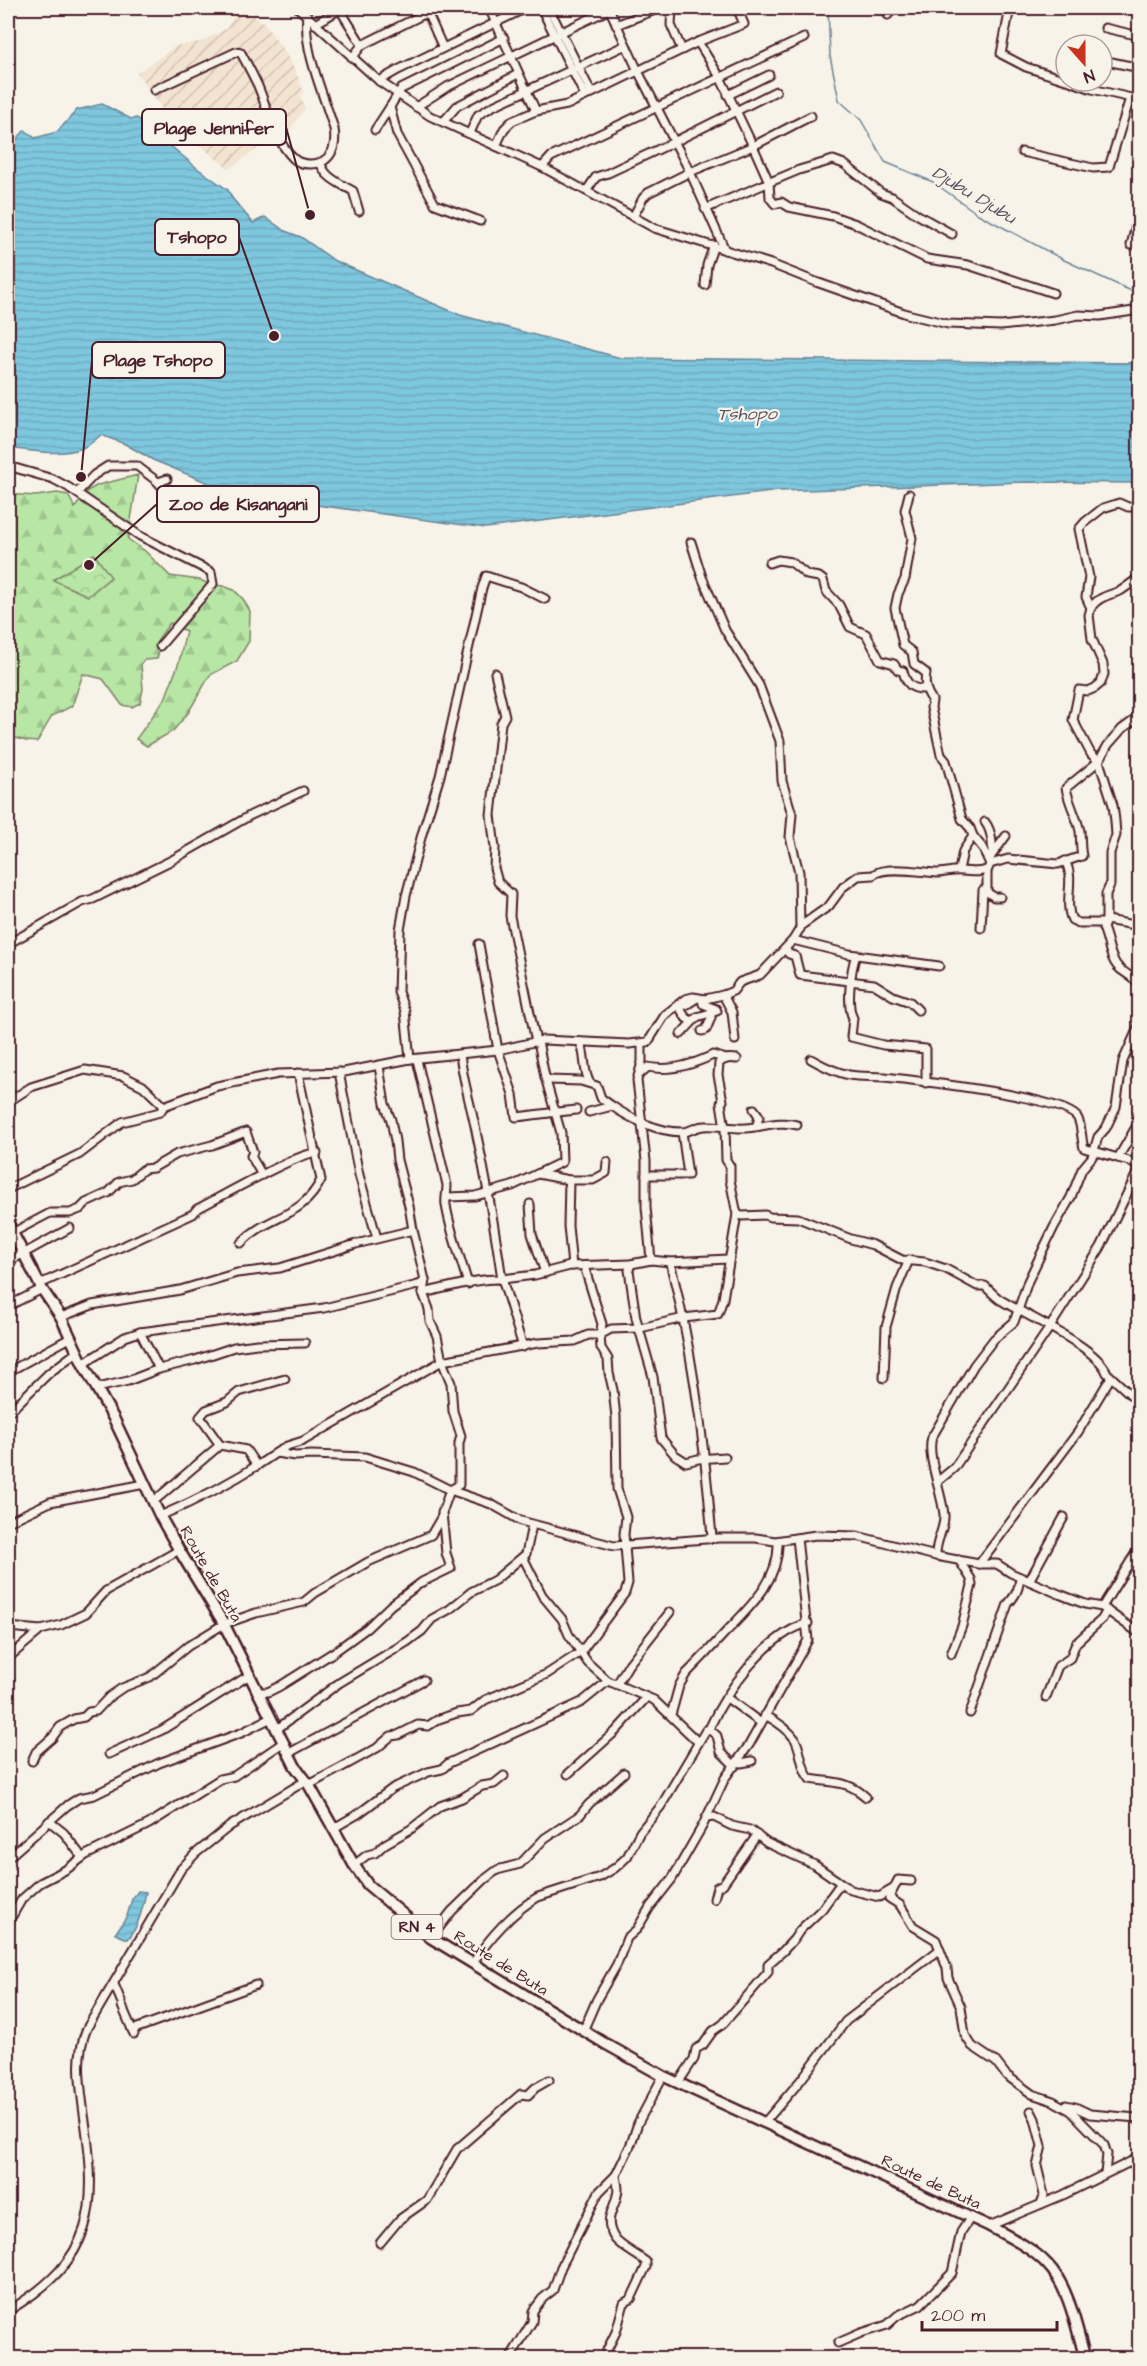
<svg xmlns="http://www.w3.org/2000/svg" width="1147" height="2366" font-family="'Architects Daughter',sans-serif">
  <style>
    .industrial { fill: url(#industrial-furrows) }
    .forest { fill: url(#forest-firs); stroke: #808268; stroke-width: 1.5 }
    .park { fill: url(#park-crowns); stroke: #808268; stroke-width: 1.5 }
    .water { fill: url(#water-rules); stroke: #698496; stroke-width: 1.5 }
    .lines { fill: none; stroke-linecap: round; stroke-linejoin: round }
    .stream { stroke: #698496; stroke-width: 1.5 }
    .minor-casing { stroke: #4a1f2b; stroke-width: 11 }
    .highway-casing { stroke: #4a1f2b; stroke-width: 14 }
    .minor { stroke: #f7f3e8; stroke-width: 7 }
    .highway { stroke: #f7f3e8; stroke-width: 9 }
    .labels { text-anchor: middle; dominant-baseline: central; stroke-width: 4.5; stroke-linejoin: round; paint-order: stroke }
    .shield { fill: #f7f3e8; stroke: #7e5f64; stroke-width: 1.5 }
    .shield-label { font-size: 15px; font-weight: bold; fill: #4a1f2b }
    .street-label { font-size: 16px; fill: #4a1f2b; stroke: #f7f3e8 }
    .water-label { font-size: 18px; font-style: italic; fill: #5a5161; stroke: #f7f3e8 }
    .leader { fill: none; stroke: #4a1f2b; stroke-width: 2 }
    .callout-dot { fill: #4a1f2b; stroke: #f7f3e8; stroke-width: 2 }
    .callout { fill: #f7f3e8; stroke: #4a1f2b; stroke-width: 2 }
    .callout-label { font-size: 18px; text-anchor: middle; font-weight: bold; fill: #4a1f2b }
  </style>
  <defs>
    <pattern id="industrial-furrows" width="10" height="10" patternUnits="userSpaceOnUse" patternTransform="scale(1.5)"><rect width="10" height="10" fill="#f3e3d1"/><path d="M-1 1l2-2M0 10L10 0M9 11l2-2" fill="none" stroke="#d2c2b4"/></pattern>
    <pattern id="forest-firs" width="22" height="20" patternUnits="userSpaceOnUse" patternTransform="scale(1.5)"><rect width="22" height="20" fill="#b7e6a5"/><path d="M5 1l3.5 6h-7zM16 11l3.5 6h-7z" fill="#9fc58e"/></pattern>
    <pattern id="park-crowns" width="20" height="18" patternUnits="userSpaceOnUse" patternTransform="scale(1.5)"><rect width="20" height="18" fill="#b7e6a5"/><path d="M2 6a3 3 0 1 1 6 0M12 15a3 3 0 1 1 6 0" fill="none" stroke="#9fc58e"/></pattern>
    <pattern id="water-rules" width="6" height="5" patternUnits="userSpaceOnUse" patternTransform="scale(1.5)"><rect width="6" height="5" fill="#7ec7de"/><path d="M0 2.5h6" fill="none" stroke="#6eaabf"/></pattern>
  </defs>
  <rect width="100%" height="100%" fill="#f7f3e8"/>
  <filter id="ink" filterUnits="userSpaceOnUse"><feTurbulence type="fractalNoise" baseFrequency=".0167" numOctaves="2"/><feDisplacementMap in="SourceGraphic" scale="12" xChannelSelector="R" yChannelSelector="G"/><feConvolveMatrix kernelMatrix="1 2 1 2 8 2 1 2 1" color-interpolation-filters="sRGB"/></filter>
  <g filter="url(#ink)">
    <!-- industrial -->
    <polygon class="industrial" points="240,8 263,22 284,51 295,70 304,92 300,96 305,108 288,132 273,137 229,169 193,140 179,134 137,73 176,46 200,42 226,29"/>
    <!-- forest -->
    <polygon class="forest" points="138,475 128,539 145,551 170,576 200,580 209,584 223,586 234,590 243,599 250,611 249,641 237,661 210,675 188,713 173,731 147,746 136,739 165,699 179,662 186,631 170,623 158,639 159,650 157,659 144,660 141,664 143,689 140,703 132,707 122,705 103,679 83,674 72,706 52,716 37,742 26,741 8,736 8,494 36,496 57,493 68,495 75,508 78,503 86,500 87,491 98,485"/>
    <!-- park -->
    <polygon class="park" points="94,554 111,577 88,596 53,580"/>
    <!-- water -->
    <g class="water">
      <path d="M102,104L131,119L137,118L197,168L228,190L232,198L253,223L265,217L285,231L301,237L335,261L460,315L621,358L1139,363V483L1027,482L779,491L486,528L235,494L153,460L125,444L101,435C96,439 91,444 85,447C61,457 32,451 8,448V162L16,153L9,148L25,130L35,138L57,132L77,110Z"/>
      <path d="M138,1891L146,1892C143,1907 138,1929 128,1939L115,1934L127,1916L132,1899Z"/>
    </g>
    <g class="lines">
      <!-- stream -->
      <polyline class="stream" points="828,8 830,56 839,100 861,120 885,162 933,182 978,214 1064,260 1140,295"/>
      <defs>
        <g id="minor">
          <polyline points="298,8 379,81 430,116 542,167 654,228 771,264 816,282 907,314 948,324 1001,326 1055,320 1078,315 1100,316 1140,310"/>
          <polyline points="339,8 362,45"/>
          <polyline points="489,8 536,111"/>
          <polyline points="541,8 585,96"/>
          <polyline points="549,8 591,92"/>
          <polyline points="609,8 638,71 690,172 725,250"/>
          <polyline points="672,8 671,25 682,50"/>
          <polyline points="1010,8 1001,54 1026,67 1066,80"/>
          <polyline points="427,12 443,48"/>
          <polyline points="888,15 894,8"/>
          <polyline points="315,24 342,8"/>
          <polyline points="616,25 660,8"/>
          <polyline points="1105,28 1140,36"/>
          <polyline points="698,42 720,77 753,146 769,182 770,198 775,204 781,202 789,207 833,216 856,224 927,259 968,265 1053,293"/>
          <polyline points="352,58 362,45 436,8"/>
          <polyline points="1102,60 1140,68"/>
          <polyline points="379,81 398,70 526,8"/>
          <polyline points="1070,81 1092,89 1140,100"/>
          <path d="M154,90L236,52L241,53C247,64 253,75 258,86C268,110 274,139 293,158C297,162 304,164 310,164C331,164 337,147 334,129C324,95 303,51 307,15"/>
          <polyline points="728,95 769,75"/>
          <polyline points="416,107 447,87 612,8"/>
          <polyline points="443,122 457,106 518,74"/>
          <polyline points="375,130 390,107"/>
          <polyline points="470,133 478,115 493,106 626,45"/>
          <polyline points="496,146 504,129 512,121 536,111 567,105 698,42 744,24 737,8"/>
          <polyline points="1022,152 1093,168 1109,167 1130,98"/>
          <path d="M321,164C325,178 341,184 353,191L359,211"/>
          <polyline points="542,167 551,157 804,38"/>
          <polyline points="587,190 596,177 608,173 674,142 776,91"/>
          <polyline points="705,209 799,170 833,160 844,164 881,193 892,197 918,215 952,234"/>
          <polyline points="633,217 643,198 648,193 690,172 753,146 811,116"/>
          <polyline points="480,221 435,204 397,134 390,107 401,89 504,38"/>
          <polyline points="1131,245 1140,210"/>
          <polyline points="705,285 707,265 714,245"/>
          <polyline points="8,466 53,479 68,487 140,536 211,572 213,584 160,646"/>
          <polyline points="158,482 167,493"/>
          <polyline points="77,493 94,475 108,466 137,466 158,482 167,479"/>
          <path d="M909,494L905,510L912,538L905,579L898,594L895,608L903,645L912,652L914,664L926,673C924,684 926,691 932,700L931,708L941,755L946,761L962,819L970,828L973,836L963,851L959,870"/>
          <path d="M1140,507H1128L1119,503L1103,508L1085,522L1079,529L1089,577L1086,597L1091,608L1089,615L1092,639L1103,664L1104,674L1101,683L1095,688L1088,691L1079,690L1073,720L1091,754L1099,761L1113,805L1115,821L1116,835L1110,853V885L1106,894V920L1103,928C1109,941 1109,959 1120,969C1127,974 1133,978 1140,984"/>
          <polyline points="691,542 702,577 725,630 759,685 780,741 782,781 792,814 790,837 799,872 800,929"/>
          <path d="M769,563L778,560L791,562L807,575L819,577L823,580L826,591L839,605L850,627L866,634L880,660L894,664L898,670L903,671C906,684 912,690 926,689"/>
          <path d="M1091,608C1097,597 1110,595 1120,591C1124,589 1135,580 1140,577"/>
          <polyline points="495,673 505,716 501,723 491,815 495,848 494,868 498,882 511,894 510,916 536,1042"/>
          <path d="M985,822C992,831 995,851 989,861"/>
          <polyline points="973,836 982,847 990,864"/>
          <polyline points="992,855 1006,836"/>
          <path d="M1065,861C1076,879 1063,902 1072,920L1079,923H1104"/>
          <polyline points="987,892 994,897 1000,897"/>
          <polyline points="1106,920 1140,926"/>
          <polyline points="981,928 983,890 987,892 987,870"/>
          <polyline points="793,940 849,954 939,966"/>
          <polyline points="8,944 82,902 93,899 172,860 251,815 303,791"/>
          <path d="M479,944L498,1050L513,1094L516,1117C535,1115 556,1112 576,1110"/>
          <polyline points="785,949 789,954 795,956 800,975 874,984 893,996 910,1002 918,1010"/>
          <path d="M856,955C851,969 846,1006 853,1018L851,1037L883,1045L926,1049V1083"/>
          <polyline points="723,995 732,1012 735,1040"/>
          <polyline points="678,1006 686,1005 697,998"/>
          <polyline points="682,1006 681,1010 686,1018 692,1021"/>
          <polyline points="702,1031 706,1030 711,1018 711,1013"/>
          <polyline points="681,1034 697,1017 717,1011 716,1009 703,1004 702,999"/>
          <path d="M580,1042C587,1056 582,1070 590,1083"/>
          <polyline points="642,1043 642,1062 637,1080 646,1161 646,1207 651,1260 631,1264 629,1270 636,1318 653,1377 661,1438 675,1455 686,1462 698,1459 725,1457"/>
          <path d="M460,1054C463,1082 472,1109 477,1136C487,1183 495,1231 502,1279L535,1275L570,1266L631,1264"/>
          <polyline points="410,1059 405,1011 398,992 400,930 406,896 422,834 440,776 482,588 486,576 521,587 545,599"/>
          <path d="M811,1059C823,1066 835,1072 849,1075C861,1077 873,1076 885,1077C918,1081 1060,1096 1077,1117C1082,1124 1081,1139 1084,1148L1118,1158L1140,1120"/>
          <path d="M417,1060L447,1185C447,1192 445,1199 446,1205C450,1231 461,1259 468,1284"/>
          <polyline points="339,1072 359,1175 377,1238"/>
          <path d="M639,1075L648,1067C670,1072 694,1064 713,1055L726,1059"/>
          <polyline points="545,1077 549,1080 581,1081 597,1086 601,1098 612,1106"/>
          <path d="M8,1102L31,1087L85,1070L123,1076L143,1086L164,1106L217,1086L278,1074L344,1072L410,1059L498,1050L543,1040L629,1044L648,1042L665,1015L685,999L693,997L705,999L723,995L733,991L740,982L760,975L793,940L802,925L829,906L843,887L858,876L873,875C884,865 922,872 937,873C945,873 953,870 961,871C970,871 980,874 988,869L990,864L1008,859L1058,864L1082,856C1080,847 1081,840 1080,831C1077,817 1069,804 1066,788L1099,761L1108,745L1122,729L1140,716"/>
          <polyline points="754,1109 759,1116 757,1125"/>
          <path d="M589,1112L612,1106C631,1119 658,1132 682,1132C689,1132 697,1126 704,1126C718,1125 732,1129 746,1128C762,1127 780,1120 797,1125"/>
          <polyline points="1118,1158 1129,1161 1139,1167"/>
          <polyline points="538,1174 569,1180 593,1180 606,1173 607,1162"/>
          <polyline points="646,1175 688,1175 682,1132"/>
          <polyline points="569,1180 568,1226 572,1266"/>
          <polyline points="8,1189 80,1154 122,1122 160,1112 164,1106"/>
          <polyline points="447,1197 475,1196 512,1186 562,1162 561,1133 545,1077 538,1041"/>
          <polyline points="530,1204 532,1234 545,1273"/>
          <path d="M737,1214L742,1216L765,1215L770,1217L798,1218L851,1239L873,1245L902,1260L925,1262L946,1269L977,1286H985C990,1291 994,1295 999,1299C1024,1315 1098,1347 1107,1373L1131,1395L1140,1398"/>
          <polyline points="12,1233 50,1213 70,1213 80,1209 86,1203 108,1193 119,1182 132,1179 144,1169 153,1168 177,1154 212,1145 246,1132 253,1152 251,1156 262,1175"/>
          <path d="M241,1243C267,1215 302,1219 321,1180L298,1073"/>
          <polyline points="651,1260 670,1262 728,1259"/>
          <polyline points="8,1262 70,1228"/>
          <path d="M670,1262C693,1352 705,1445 712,1538"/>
          <path d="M40,1284L193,1214L197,1209C215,1200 303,1150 317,1153"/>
          <path d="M423,1293C449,1288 476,1278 502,1279L523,1347"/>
          <polyline points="8,1306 42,1289"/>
          <polyline points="61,1317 92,1305 180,1290 237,1273 280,1268 356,1244 413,1230 409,1206 397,1160 395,1141 391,1120 385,1104 379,1066"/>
          <polyline points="140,1332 159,1369 195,1360 234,1347 257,1344 305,1343"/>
          <polyline points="83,1364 125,1337 140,1332 324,1308 414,1286 421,1284 425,1280"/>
          <polyline points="8,1372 70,1338"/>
          <polyline points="884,1378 886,1327 897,1288 909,1260"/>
          <polyline points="97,1388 128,1381 159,1369"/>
          <polyline points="8,1413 49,1373 77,1352"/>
          <path d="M276,1453L287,1446L303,1441L442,1361L538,1343L575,1341L588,1335H600L611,1329L640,1328L684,1318L718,1314L723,1299L737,1214L730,1180V1166L726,1160L725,1128L721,1103L723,1101L718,1075L719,1063C725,1058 730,1058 737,1059"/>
          <polyline points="257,1466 246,1450 220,1445 200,1417 206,1410 227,1402 239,1392 285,1379"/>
          <polyline points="937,1482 954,1468 1050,1327 1101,1247 1140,1167"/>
          <polyline points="153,1502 220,1445"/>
          <path d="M160,1516C200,1499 240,1478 276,1453L295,1456L312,1455L365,1457L414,1472L450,1490L491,1504L521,1521L614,1546L719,1538H756L775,1541L816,1535L857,1536L936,1556L979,1564H997L1011,1573L1059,1594L1085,1604L1102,1607L1140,1634"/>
          <polyline points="8,1522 50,1502 145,1484"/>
          <path d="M936,1556C935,1541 945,1529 944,1515C942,1492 926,1456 932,1437L974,1365L994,1339L1014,1322L1028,1281L1054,1227L1071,1197L1082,1169L1092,1157L1098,1137L1106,1128L1116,1107L1123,1061L1140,1023"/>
          <polyline points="523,1557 542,1595 562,1619 569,1635 588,1663 608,1681 654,1700 697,1741"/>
          <polyline points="979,1564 1078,1432 1111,1377"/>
          <polyline points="1029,1581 1064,1517"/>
          <polyline points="1102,1607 1140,1546"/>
          <polyline points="8,1627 41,1630 61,1625 86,1613 106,1591 179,1550"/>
          <polyline points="951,1654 962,1626 972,1585 971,1579 959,1560"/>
          <polyline points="8,1658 41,1630"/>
          <polyline points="617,1684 629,1664 670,1612"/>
          <polyline points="257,1692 268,1692 280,1686 334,1652 367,1628 391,1605 422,1582 451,1568 446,1553 442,1513 450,1490 459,1485 459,1443 461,1436 453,1411 451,1383 442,1361 437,1336 430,1321 429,1309 423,1293 425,1280 413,1230"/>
          <polyline points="1046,1697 1058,1666 1070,1658 1076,1643 1102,1619 1107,1610"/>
          <polyline points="727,1698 761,1723"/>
          <path d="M970,1713L1008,1604C1016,1595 1019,1589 1020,1577"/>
          <path d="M671,1715L679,1686L686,1674C699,1661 712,1647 724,1634C750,1607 780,1580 778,1541"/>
          <path d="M765,1715C776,1721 788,1729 795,1739C802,1752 800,1767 810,1779C833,1783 847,1780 866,1797"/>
          <polyline points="277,1729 339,1683 407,1642 422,1631 432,1619 450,1609 471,1592 495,1580 526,1554 532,1525"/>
          <path d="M709,1729C726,1691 766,1635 808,1623"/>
          <polyline points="289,1753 424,1680"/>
          <polyline points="109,1754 162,1730 248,1676"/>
          <polyline points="32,1761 36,1752 52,1738 60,1727 74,1719 84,1717 89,1712 96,1711 109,1697 122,1688 150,1677 188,1646 224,1624 256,1613 304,1602 315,1593 368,1562 431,1535 442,1516"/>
          <polyline points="738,1762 741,1763 752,1761"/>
          <polyline points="568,1774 616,1731 646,1698"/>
          <polyline points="309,1785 377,1748 391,1736 398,1735 418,1725 428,1726 439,1719 457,1713 471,1711 485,1700 547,1674 581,1652 625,1593 628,1583 624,1534 626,1517 617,1489 616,1417 613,1390 609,1373 608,1359 601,1348 600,1335 602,1324 584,1266"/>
          <polyline points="706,1818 714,1817 732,1826 750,1830 767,1843 815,1865 851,1890 879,1897 891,1890"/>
          <polyline points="49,1821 64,1833 82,1857"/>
          <polyline points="334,1828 358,1814 393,1788 428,1772 442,1769 449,1763 569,1708 582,1702 608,1681"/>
          <polyline points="8,1858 68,1805 79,1798 94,1795 159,1763 241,1733 271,1718"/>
          <polyline points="354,1865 367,1855 375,1853 385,1844 411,1829 440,1806 462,1798 482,1786 494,1784 504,1776"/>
          <polyline points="911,1881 898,1880 889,1898 900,1905 913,1926 936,1940 947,1968 948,1978 961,2007 965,2035 972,2046 996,2062 1006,2075 1032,2094 1053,2101 1071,2111 1104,2145 1107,2154 1105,2174"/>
          <polyline points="714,1899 717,1887 723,1884 757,1835"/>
          <polyline points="8,1923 22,1899 40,1883 67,1869 86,1855 149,1824 220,1779 234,1776 284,1742"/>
          <polyline points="431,1938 452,1911 484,1880 497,1870 520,1864 545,1838 580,1815 589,1804 624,1773"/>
          <path d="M473,1963C488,1939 513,1911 538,1897L600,1877L615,1868L627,1857L640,1832L661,1806L706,1730L709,1729L717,1736L721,1752L735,1766"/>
          <polyline points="114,1984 121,2001"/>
          <polyline points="122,2006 134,2034"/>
          <polyline points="132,2030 256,1985"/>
          <polyline points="583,2031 597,1999 617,1964 627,1938 637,1929 650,1907 672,1879 703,1825 725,1778 749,1745 808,1640 797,1538"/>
          <polyline points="678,2083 694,2059 696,2049 703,2045 713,2031 723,2024 768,1972 768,1964 783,1951 794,1939 800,1930 822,1909 840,1884"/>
          <polyline points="1066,2105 1075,2107 1090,2114 1137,2118 1140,2123"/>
          <polyline points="1031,2111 1035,2119 1042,2146 1037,2166 1044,2195 1041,2204"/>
          <polyline points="765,2122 800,2081 846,2021 939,1950"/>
          <polyline points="989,2226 1063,2195 1140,2157"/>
          <polyline points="380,2243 400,2219 427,2200 457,2149 521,2094 528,2095 535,2088 549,2080"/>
          <path d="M8,2311C96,2258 98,2209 84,2114C80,2083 75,2057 87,2028L181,1869L195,1854L230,1826L307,1780"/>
          <polyline points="838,2343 861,2333 887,2325 897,2316 920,2305 952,2273 961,2232 971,2217"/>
          <polyline points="510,2358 532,2322 533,2311 542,2299 553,2290 561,2267 599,2192 616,2175 631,2144 638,2123 663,2076"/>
          <path d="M607,2358V2350L616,2332L624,2303L631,2299L646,2267V2262C638,2255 621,2247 615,2239C601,2217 617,2209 618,2189C618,2184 616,2179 616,2175"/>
        </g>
        <path id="highway" d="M8,1224L42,1289L61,1317L83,1364L114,1419L160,1516L179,1550L224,1624L295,1766L309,1785L354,1865L368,1885L431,1938L604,2043L663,2076L989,2226C1009,2237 1031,2247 1047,2264C1069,2286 1077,2330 1085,2358"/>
      </defs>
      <!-- minor casing -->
      <use href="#minor" class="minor-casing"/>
      <!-- highway casing -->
      <use href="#highway" class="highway-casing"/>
      <!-- minor -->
      <use href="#minor" class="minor"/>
      <!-- highway -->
      <use href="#highway" class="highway"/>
    </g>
  </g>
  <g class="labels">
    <!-- shield labels -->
    <rect class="shield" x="391.5" y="1915" width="51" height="24" rx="4.5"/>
    <g class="shield-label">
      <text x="417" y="1927">RN 4</text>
    </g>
    <!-- street labels -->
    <g class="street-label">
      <text transform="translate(211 1574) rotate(60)">Route de Buta</text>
      <text transform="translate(501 1963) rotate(32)">Route de Buta</text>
      <text transform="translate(931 2182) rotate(25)">Route de Buta</text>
    </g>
    <!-- water labels -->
    <g class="water-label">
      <text transform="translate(974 195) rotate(31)">Djubu Djubu</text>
      <text transform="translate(747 414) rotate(-1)">Tshopo</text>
    </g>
  </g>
  <!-- callouts -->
  <path class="leader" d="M310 215L286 127M274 336L239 237M81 477L92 360M89 565L157 504"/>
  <g class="callout-dot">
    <circle cx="310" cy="215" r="6"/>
    <circle cx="274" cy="336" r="6"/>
    <circle cx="81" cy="477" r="6"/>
    <circle cx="89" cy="565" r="6"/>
  </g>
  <g class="callout">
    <rect x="142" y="109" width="144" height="36" rx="6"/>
    <rect x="155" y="219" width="84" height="36" rx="6"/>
    <rect x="92" y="342" width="133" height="36" rx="6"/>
    <rect x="157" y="486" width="162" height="36" rx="6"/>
  </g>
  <g class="callout-label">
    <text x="214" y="134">Plage Jennifer</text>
    <text x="197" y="243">Tshopo</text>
    <text x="158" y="366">Plage Tshopo</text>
    <text x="238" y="510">Zoo de Kisangani</text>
  </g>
  <!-- margin -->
  <rect width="1147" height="2366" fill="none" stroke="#f7f3e8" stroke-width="30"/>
  <rect x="15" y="15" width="1117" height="2336" fill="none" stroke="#4a1f2b" stroke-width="2" filter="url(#ink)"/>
  <!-- north arrow -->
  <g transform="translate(1084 63) rotate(159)"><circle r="28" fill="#f7f3e8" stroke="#b29e9c" stroke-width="1.5"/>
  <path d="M0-4.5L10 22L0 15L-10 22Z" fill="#c8321e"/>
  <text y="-9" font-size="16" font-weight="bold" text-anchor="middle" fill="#4a1f2b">N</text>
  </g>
  <!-- scale -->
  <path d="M922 2321v9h135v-9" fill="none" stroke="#4a1f2b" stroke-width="3"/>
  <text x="931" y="2321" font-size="18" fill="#4a1f2b" stroke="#f7f3e8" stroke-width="4.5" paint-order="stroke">200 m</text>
</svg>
